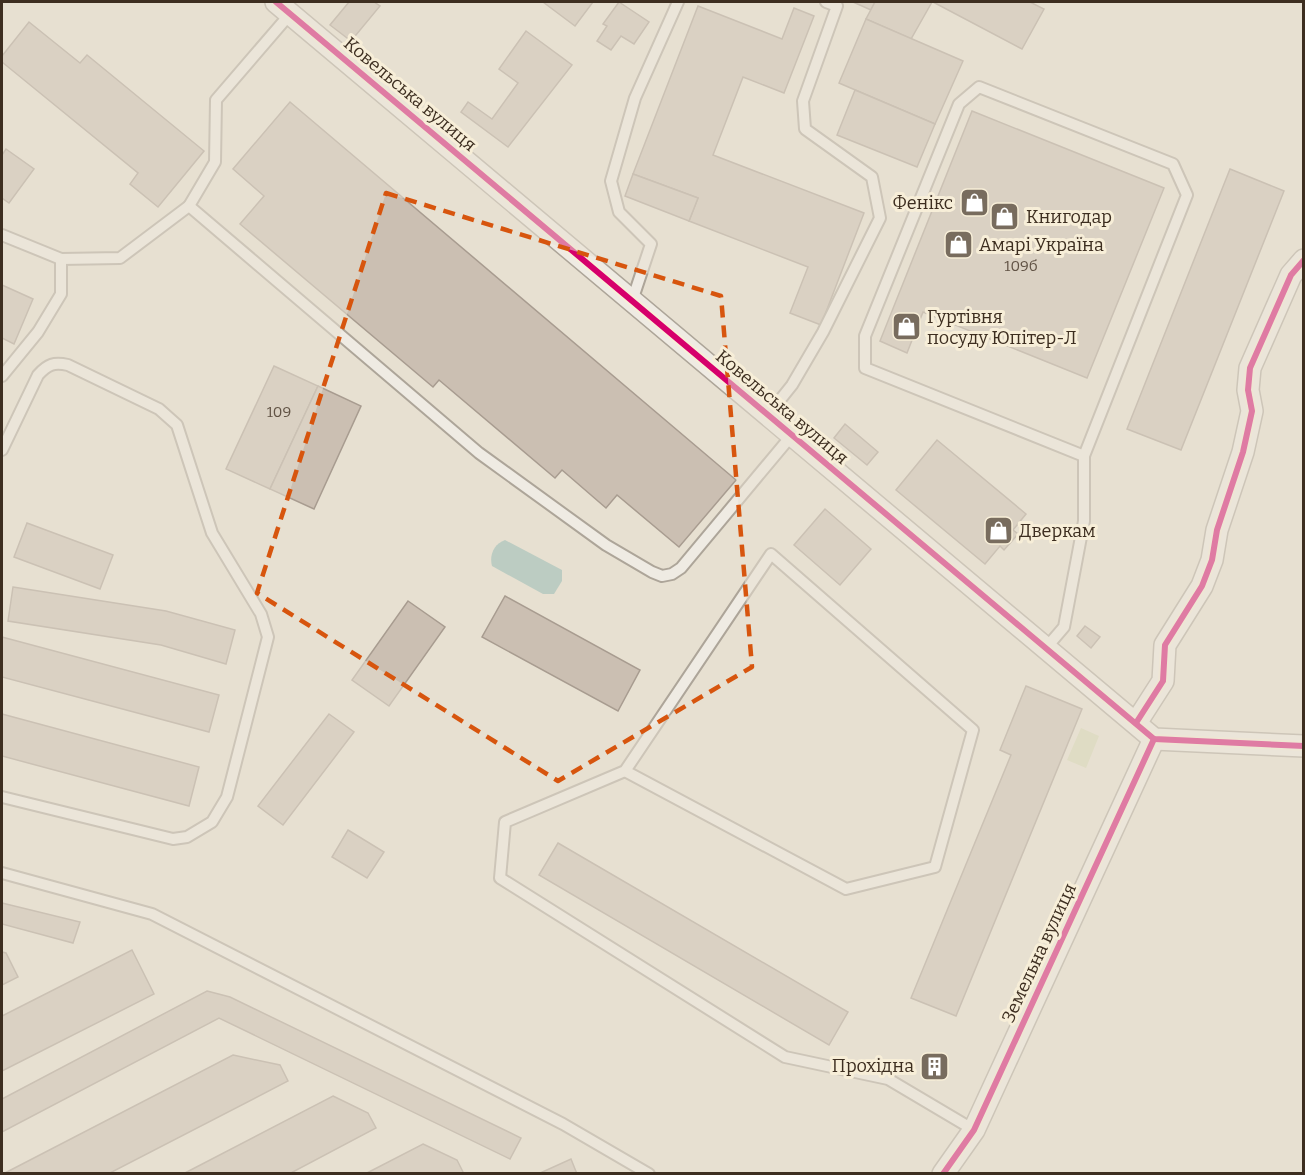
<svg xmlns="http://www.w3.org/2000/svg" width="1305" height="1175" font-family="Bitter,serif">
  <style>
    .green { fill: #d6d7b3 }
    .water { fill: #bcccc2 }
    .building { fill: #cbbfb2; stroke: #a89c90; stroke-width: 1.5 }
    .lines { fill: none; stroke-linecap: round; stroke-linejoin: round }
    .lane-casing { stroke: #ada599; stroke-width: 14 }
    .street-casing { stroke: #ada599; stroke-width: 24 }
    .lane { stroke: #efebe3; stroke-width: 10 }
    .street { stroke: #efebe3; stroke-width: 21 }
    .cycleway-casing { stroke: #f7eed8; stroke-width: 10 }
    .cycleway { stroke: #d6006c; stroke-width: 6 }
    .marked { fill: none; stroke: #d7550e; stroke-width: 4.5; stroke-dasharray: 12 8; stroke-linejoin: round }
    .labels { text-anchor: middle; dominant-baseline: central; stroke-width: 6; stroke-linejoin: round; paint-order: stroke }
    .number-label { font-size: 15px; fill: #605244 }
    .street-label { font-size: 18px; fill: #3d2e20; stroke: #f7eed8 }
    .poi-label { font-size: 18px; fill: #3d2e20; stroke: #f7eed8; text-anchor: start }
  </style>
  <rect width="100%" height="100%" fill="#e7e0d1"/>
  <!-- green -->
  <polygon class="green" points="1081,728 1099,736 1086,768 1067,760"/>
  <!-- water -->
  <path class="water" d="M505,540L562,570V581L554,594H543L492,566C489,555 494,544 505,540Z"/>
  <!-- building -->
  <g class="building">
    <polygon points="349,2 374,2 380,6 351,41 330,25"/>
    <polygon points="543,2 593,2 575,26"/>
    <polygon points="619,2 649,22 634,44 621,36 611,50 597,41 607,26 603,24"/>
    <polygon points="853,2 875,2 871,10"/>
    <polygon points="875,2 932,2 911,39 866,19"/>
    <polygon points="933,2 1030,2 1044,9 1022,49"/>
    <polygon points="698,6 782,39 794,8 814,16 784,93 743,77 713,155 864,213 821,325 790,313 808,267 689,221 698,198 633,174"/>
    <polygon points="866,19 963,61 935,124 839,83"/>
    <polygon points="29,22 80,63 87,55 204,151 158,207 130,184 138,173 2,62 2,56"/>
    <polygon points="526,31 572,65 508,147 461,112 468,102 492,119 518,83 499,69"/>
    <polygon points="855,90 935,124 917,167 837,135"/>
    <polygon points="290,102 736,480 679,547 617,495 606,508 562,470 555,478 439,380 433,387 240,224 264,196 233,169"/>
    <polygon points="972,111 1164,188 1087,378 923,312 907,353 880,341"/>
    <polygon points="6,149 34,169 9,203 2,198 2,155"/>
    <polygon points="1230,169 1284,191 1181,450 1127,429"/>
    <polygon points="633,174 698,198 689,221 625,196"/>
    <polygon points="2,285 33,299 14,344 2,338"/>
    <polygon points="274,366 318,386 270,489 226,469"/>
    <polygon points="318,386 361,406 314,509 270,489"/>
    <polygon points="845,424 878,452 867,465 834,438"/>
    <polygon points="937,440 1026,514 1013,530 1018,534 1004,550 1000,546 985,564 896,490"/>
    <polygon points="825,509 871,549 840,585 794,545"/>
    <polygon points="27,523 113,555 100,589 14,557"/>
    <polygon points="13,587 166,611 235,630 226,664 161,645 8,621"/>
    <polygon points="505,596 640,670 618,711 482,637"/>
    <polygon points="408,601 445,627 389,706 352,680"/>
    <polygon points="1085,626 1100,637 1091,648 1077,636"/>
    <polygon points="2,637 219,695 209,732 2,677"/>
    <polygon points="1026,686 1082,709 956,1016 911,998 1011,755 1000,750"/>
    <polygon points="2,714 199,767 189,806 2,756"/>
    <polygon points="329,714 354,732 283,825 258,806"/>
    <polygon points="348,830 384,852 367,878 332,857"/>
    <polygon points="558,843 848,1012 829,1045 539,875"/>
    <polygon points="2,903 80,922 73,943 2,924"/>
    <polygon points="132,950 154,994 2,1071 2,1016"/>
    <polygon points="2,952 6,953 18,977 2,985"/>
    <polygon points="207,991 230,997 521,1138 510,1159 219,1018 2,1132 2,1099"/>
    <polygon points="934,1053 946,1060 936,1080 923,1073"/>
    <polygon points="233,1055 280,1065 288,1081 108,1174 3,1174"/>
    <polygon points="333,1096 368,1113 376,1128 289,1174 183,1174"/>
    <polygon points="423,1144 457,1160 464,1174 365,1174"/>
    <polygon points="571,1159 577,1174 538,1174"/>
  </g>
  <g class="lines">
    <defs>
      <g id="lane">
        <polyline points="290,14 216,100 215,162 189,206 479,453 606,545 652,572 662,576 672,574 681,568 792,435"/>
        <polyline points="2,235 61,259 120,258 189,206"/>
        <polyline points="632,301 651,244 619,212 611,181 635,98 678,2"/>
        <polyline points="2,376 38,332 61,294 61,259"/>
        <polyline points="768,415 792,385 823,332 880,218 872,177 805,129 803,101 837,6 826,2"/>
        <path d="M2,450L38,375C48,364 54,362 68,365L159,409L177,425L212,533L261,614L268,637L227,797L212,822L187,837L173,839L2,797"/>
        <polyline points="1046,648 1064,627 1084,521 1084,456 865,368 865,336 959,104 979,87 1173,164 1187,195 1084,456"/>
        <polyline points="625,771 846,889 935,867 973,730 771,554 625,771 505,822 500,878 785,1057 888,1079 974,1130"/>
        <polyline points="2,873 152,914 563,1124 649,1174"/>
      </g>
      <g id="street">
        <polyline points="276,2 1154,739 1304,746"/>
        <polyline points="1136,723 1163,681 1165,645 1202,586 1212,560 1217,530 1243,452 1252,411 1248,390 1250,368 1291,275 1304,260"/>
        <polyline points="943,1174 974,1130 1154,739"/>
      </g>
    </defs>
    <!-- lane casing -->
    <use href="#lane" class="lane-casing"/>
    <!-- street casing -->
    <use href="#street" class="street-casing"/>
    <!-- lane -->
    <use href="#lane" class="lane"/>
    <!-- street -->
    <use href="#street" class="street"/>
    <defs>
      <g id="cycleway">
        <polyline points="276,2 1154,739 1304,746"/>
        <polyline points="1136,723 1163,681 1165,645 1202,586 1212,560 1217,530 1243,452 1252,411 1248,390 1250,368 1291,275 1304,260"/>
        <polyline points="943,1174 974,1130 1154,739"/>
      </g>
    </defs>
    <!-- cycleway casing -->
    <use href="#cycleway" class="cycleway-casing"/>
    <!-- cycleway -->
    <use href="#cycleway" class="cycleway"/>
  </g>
  <!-- marked area -->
  <path d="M0 0H1305V1175H0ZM386,193L721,296L752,667L558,781L257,593Z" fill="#e7e0d1" fill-opacity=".55" fill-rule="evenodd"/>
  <path class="marked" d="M386,193L721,296L752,667L558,781L257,593Z"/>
  <!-- icons -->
  <defs>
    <symbol id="shop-square" viewBox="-11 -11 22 22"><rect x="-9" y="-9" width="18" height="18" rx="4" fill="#786c5e" stroke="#f7eed8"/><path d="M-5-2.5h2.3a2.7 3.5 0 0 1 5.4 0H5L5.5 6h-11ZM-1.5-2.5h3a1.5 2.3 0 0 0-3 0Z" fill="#fff"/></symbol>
    <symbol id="building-square" viewBox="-11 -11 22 22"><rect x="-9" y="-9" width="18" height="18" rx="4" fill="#786c5e" stroke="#f7eed8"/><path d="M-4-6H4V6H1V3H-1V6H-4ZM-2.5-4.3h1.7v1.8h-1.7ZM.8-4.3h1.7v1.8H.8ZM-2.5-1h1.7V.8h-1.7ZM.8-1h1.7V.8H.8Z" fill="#fff"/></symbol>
  </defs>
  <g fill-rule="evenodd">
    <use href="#shop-square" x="958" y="186" width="33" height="33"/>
    <use href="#shop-square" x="988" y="200" width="33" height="33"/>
    <use href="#shop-square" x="942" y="228" width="33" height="33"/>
    <use href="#shop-square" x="890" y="310" width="33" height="33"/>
    <use href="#shop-square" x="982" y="514" width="33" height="33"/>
    <use href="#building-square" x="918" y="1050" width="33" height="33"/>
  </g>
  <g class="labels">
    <!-- number labels -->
    <g class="number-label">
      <text x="1021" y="266">109б</text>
      <text x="279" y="412">109</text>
    </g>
    <!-- street labels -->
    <g class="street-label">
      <text transform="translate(410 94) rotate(40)">Ковельська вулиця</text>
      <text transform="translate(782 407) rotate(40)">Ковельська вулиця</text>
      <text transform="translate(1039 953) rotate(-65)">Земельна вулиця</text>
    </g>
    <!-- poi labels -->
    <g class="poi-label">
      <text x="953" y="203" text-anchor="end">Фенікс</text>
      <text x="1026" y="217">Книгодар</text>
      <text x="979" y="245">Амарі Україна</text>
      <text x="927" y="317">Гуртівня<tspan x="927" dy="21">посуду Юпітер-Л</tspan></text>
      <text x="1019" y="531">Дверкам</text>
      <text x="914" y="1066" text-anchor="end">Прохідна</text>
    </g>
  </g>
  <!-- border -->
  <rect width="1305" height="1175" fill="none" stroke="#3d2e20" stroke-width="6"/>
</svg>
